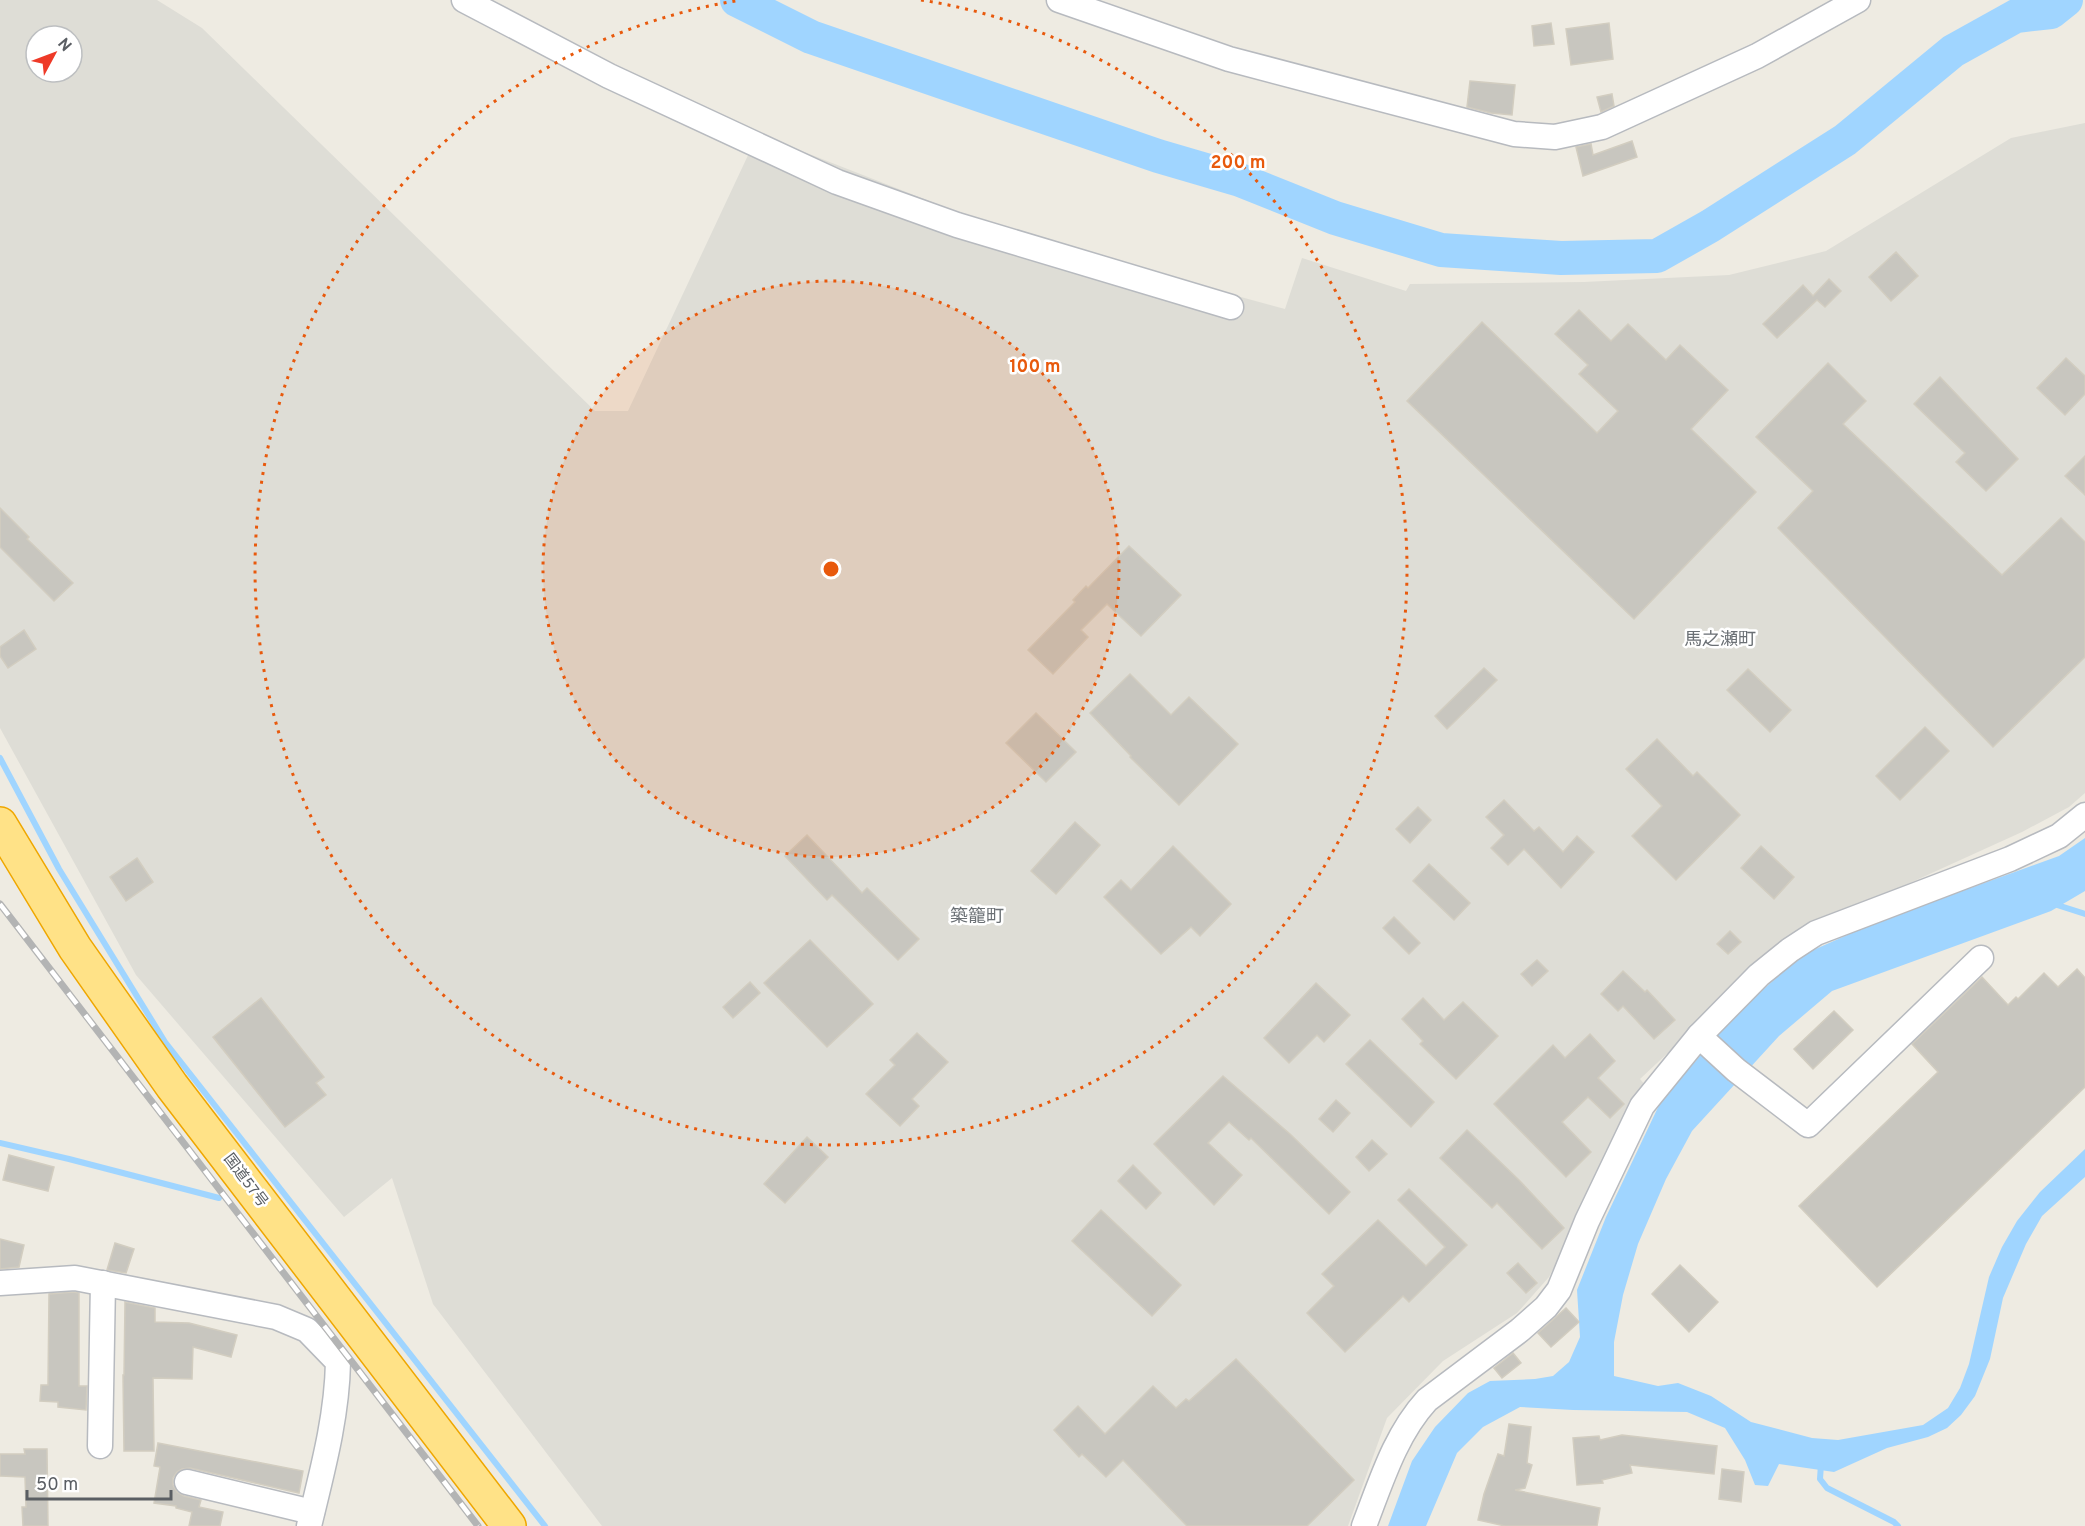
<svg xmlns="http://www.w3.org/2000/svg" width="2085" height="1526" font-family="Overpass,'Noto Sans JP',sans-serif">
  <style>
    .industrial { fill: #deddd6; fill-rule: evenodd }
    .water { fill: #a0d5ff }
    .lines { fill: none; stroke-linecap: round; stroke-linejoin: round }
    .stream { stroke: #a0d5ff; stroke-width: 6 }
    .river { stroke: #a0d5ff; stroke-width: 34 }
    .building { fill: #c8c6bf; stroke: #d2cdc0; stroke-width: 1.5 }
    .minor-casing { stroke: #b7babf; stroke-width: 27 }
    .highway-casing { stroke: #efa700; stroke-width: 36 }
    .minor { stroke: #fff; stroke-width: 24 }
    .highway { stroke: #ffe287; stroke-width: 33 }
    .rail-casing { stroke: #b3b4b4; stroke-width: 7 }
    .rail { stroke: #fff; stroke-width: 4.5; stroke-dasharray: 14; stroke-linecap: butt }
    .ring { fill: none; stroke: #e8590c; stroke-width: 3; stroke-dasharray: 3 6 }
    .labels { text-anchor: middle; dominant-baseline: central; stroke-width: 5; stroke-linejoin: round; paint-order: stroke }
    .street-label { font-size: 15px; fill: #5a5e63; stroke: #fff }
    .quarter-label { font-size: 18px; fill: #6b7075; stroke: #fff }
    .centre { fill: #e8590c; stroke: #fff; stroke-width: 3 }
    .ring-label { font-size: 18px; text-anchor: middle; font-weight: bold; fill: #e8590c; stroke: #fff; stroke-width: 5; stroke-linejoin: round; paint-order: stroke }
  </style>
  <rect width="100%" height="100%" fill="#eeebe2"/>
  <!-- industrial -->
  <path class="industrial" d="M0,0H157L202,28L595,411H628L758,134L1021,237L1285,309L1302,258L1406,291L1410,284L1584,282L1729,275L1826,251L2011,138L2085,123V793L2069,807L2022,832L1802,932L1784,944L1640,1079L1646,1086L1549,1277L1517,1313L1443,1361L1387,1418L1348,1526H602L433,1304L392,1178L344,1217L136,975L0,728ZM36,36H72V72H36Z"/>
  <!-- water -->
  <polygon class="water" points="2085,838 2085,891 2051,911 1832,991 1779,1036 1692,1131 1666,1179 1638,1244 1623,1295 1614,1342 1614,1376 1658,1386 1678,1383 1711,1396 1751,1422 1812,1438 1838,1440 1923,1425 1948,1408 1960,1388 1969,1364 1989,1277 2002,1247 2017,1221 2040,1192 2085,1149 2085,1177 2042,1216 2026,1244 2003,1298 1990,1359 1975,1396 1961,1415 1947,1428 1928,1437 1887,1448 1834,1472 1779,1464 1768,1486 1755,1485 1745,1460 1725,1428 1687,1412 1573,1410 1520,1407 1483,1427 1457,1453 1426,1526 1388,1526 1412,1461 1435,1427 1468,1393 1490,1381 1535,1379 1553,1376 1569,1362 1580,1337 1577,1290 1606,1217 1661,1101 1739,1011 1802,955 1879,921 2059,856"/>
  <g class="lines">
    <!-- stream -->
    <g class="stream">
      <polyline points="0,758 59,869 165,1042 545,1526"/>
      <polyline points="2054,904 2085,914"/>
      <polyline points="0,1143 69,1159 219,1198"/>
      <polyline points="1821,1464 1820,1479 1827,1488 1894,1522 1898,1526"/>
    </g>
    <!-- river -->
    <polyline class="river" points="737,0 811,37 1158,156 1240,180 1335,218 1441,250 1561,258 1657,256 1710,226 1845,140 1953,51 2016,16 2051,12 2066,0"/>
  </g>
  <!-- building -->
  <g class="building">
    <polygon points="1551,23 1554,44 1534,46 1532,26"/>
    <polygon points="1609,23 1613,59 1571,65 1566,29"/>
    <polygon points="1470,81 1515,85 1512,115 1491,113 1467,107"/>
    <polygon points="1612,94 1614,106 1601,112 1597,97"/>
    <polygon points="1632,141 1637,157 1583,176 1576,147 1591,144 1593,155"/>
    <polygon points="1896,252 1918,276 1891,301 1869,277"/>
    <polygon points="1829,279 1841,291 1825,307 1817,300 1777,338 1763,324 1803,285 1813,296"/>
    <polygon points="1579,310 1611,341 1628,324 1666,360 1680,345 1728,390 1691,429 1756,492 1634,619 1407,401 1482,322 1597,433 1618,411 1579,374 1588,365 1555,334"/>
    <polygon points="2066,358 2085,376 2085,394 2065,415 2037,388"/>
    <polygon points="1828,363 1866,401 1843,424 2002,575 2061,518 2085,542 2085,657 1993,747 1778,528 1813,491 1756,437"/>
    <polygon points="1940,377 2018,459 1986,491 1956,462 1965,453 1914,404"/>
    <polygon points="2085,456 2085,495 2065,476"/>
    <polygon points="0,508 29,537 27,539 73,583 54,601 0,547"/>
    <polygon points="1129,546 1181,595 1141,636 1107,604 1081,630 1088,637 1053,674 1028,650 1075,602 1073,600 1086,586 1088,588"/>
    <polygon points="24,630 36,649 8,668 0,656 0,647"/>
    <polygon points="1484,668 1497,680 1447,729 1435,716"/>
    <polygon points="1748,669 1791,710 1770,732 1727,690"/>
    <polygon points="1130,674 1171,715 1189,697 1238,744 1179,805 1130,757 1131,756 1090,713"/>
    <polygon points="1036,713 1076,752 1046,782 1006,743"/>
    <polygon points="1925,727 1949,751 1900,800 1876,776"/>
    <polygon points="1657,739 1693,776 1697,772 1740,815 1676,880 1632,836 1662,806 1626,769"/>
    <polygon points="1504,800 1534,831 1539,827 1563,852 1577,836 1594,852 1561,888 1524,849 1508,865 1491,848 1504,835 1486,817"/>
    <polygon points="1418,807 1431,820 1410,843 1396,829"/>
    <polygon points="1075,822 1100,845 1056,894 1031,871"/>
    <polygon points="807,835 862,893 867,888 919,939 898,960 832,895 827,900 785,856"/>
    <polygon points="1173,846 1231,904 1200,936 1191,927 1161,954 1104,897 1121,880 1131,890"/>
    <polygon points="1761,846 1794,877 1774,899 1741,868"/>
    <polygon points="137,858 153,882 126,901 110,877"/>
    <polygon points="1429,864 1470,903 1454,920 1413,881"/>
    <polygon points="1394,917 1420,943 1409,954 1383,928"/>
    <polygon points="1730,931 1741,942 1728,954 1717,944"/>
    <polygon points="810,940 873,1004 827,1047 764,983"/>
    <polygon points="1537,960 1548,971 1532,986 1521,974"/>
    <polygon points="2077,969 2085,978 2085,1087 1877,1287 1799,1206 1938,1072 1912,1044 1982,977 2008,1005 2016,997 2018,999 2044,973 2058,987"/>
    <polygon points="1623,971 1645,992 1647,990 1675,1020 1654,1039 1623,1006 1618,1011 1601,994"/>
    <polygon points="750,982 760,993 733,1018 723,1007"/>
    <polygon points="1316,983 1350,1015 1324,1042 1317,1035 1289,1063 1264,1038"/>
    <polygon points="261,998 324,1077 316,1083 326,1095 285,1127 213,1037"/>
    <polygon points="1423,998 1444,1020 1463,1002 1498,1036 1456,1079 1420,1044 1423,1041 1402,1019"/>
    <polygon points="1834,1011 1853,1030 1813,1069 1794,1049"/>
    <polygon points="917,1033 948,1062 912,1099 919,1106 900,1126 866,1094 895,1065 890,1060"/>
    <polygon points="1590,1034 1615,1061 1598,1078 1624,1104 1610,1118 1588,1097 1562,1122 1591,1152 1566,1177 1494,1104 1553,1045 1565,1058"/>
    <polygon points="1370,1040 1434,1102 1411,1127 1346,1064"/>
    <polygon points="1223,1076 1290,1134 1350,1192 1329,1214 1251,1138 1249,1140 1229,1122 1208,1143 1242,1175 1214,1205 1154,1144"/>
    <polygon points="1336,1100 1350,1113 1333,1132 1319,1119"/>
    <polygon points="1467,1130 1519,1180 1564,1228 1542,1249 1497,1203 1492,1208 1440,1158"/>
    <polygon points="807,1137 828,1157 785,1203 764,1184"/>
    <polygon points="1372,1140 1387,1154 1369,1171 1356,1157"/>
    <polygon points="9,1155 54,1167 48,1191 3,1180"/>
    <polygon points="1133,1165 1161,1193 1146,1209 1118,1181"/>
    <polygon points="1409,1189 1467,1245 1409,1302 1403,1296 1345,1352 1307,1313 1334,1286 1322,1274 1378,1220 1426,1266 1445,1247 1398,1200"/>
    <polygon points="1101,1210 1181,1285 1152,1316 1072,1241"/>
    <polygon points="0,1239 24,1245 19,1267 0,1269"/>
    <polygon points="115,1243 134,1249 126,1273 107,1270"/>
    <polygon points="1518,1263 1537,1283 1526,1293 1507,1273"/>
    <polygon points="1680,1265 1718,1302 1689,1332 1652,1294"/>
    <polygon points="74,1292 79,1293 79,1386 87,1386 86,1410 58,1407 58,1402 40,1401 41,1385 48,1385 49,1294"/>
    <polygon points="125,1302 155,1308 155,1322 189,1323 237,1335 231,1357 193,1347 192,1379 153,1378 154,1451 124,1451 123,1375 124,1375"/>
    <polygon points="1566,1308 1579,1322 1551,1347 1538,1333"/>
    <polygon points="1513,1353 1521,1363 1502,1378 1494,1368"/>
    <polygon points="1236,1359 1354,1480 1307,1526 1187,1526 1123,1460 1106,1477 1082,1454 1079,1457 1054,1430 1078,1406 1105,1434 1153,1386 1176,1408 1186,1399 1189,1401"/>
    <polygon points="1509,1424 1531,1427 1527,1463 1532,1465 1525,1488 1515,1490 1600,1508 1597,1526 1505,1526 1478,1520 1484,1494 1498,1454 1504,1456"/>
    <polygon points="1622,1435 1717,1446 1714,1474 1630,1465 1632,1473 1602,1480 1603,1483 1577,1485 1573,1438 1599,1436 1600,1440"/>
    <polygon points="158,1443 303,1471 299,1493 190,1468 182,1469 177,1472 173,1478 173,1485 177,1492 184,1496 201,1500 199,1507 223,1512 220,1526 189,1526 192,1512 176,1508 176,1506 154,1503 160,1467 154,1466"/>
    <polygon points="24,1449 47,1449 48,1526 23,1526 22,1507 26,1507 25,1477 0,1476 0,1454 25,1454"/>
    <polygon points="1722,1469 1744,1472 1741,1502 1719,1499"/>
  </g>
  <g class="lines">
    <defs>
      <g id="minor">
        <polyline points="464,0 609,76 837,182 957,225 1231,307"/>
        <polyline points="1059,0 1229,59 1514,134 1555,137 1602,127 1757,56 1858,0"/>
        <polyline points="1699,1036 1736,1070 1808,1125 1981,958"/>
        <path d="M0,1283L75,1278L276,1317L307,1330L338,1362C337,1418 322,1472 309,1526"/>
        <polyline points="100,1446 103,1283"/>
        <polyline points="187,1482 312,1512"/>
        <path d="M1364,1526C1381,1482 1395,1435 1427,1400L1520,1330L1546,1307L1559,1290L1587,1221L1642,1106L1699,1036L1759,975L1790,950L1816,933L2010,859L2059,836L2085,815"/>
      </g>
      <polyline id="highway" points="0,824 75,948 172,1086 509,1526"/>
    </defs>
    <!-- minor casing -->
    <use href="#minor" class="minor-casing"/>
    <!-- highway casing -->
    <use href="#highway" class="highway-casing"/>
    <!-- minor -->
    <use href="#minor" class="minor"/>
    <!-- highway -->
    <use href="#highway" class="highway"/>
    <defs>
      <polyline id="rail" points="0,904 478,1526"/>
    </defs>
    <!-- rail casing -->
    <use href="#rail" class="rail-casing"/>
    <!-- rail -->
    <use href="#rail" class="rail"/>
  </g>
  <!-- distance rings -->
  <circle cx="831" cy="569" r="288" fill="#e8590c" fill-opacity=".12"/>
  <g class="ring">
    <circle cx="831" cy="569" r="288"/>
    <path d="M921 0A576 576 0 1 1 741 0"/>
  </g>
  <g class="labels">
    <!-- street labels -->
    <g class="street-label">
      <text transform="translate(245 1181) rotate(53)">国道57号</text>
    </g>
    <!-- quarter labels -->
    <g class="quarter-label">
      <text x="1720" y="640">馬之瀬町</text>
      <text x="977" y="917">築籠町</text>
    </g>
  </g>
  <circle cx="831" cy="569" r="9" class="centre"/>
  <g class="ring-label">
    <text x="1238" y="168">200 m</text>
    <text x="1035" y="372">100 m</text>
  </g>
  <!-- north arrow -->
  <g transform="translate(54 54) rotate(49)"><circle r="28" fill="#ffffff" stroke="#bdbfc1" stroke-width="1.5"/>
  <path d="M0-4.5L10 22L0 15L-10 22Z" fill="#ee3a28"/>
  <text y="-9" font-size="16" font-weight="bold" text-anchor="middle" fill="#5a5e63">N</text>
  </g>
  <!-- scale -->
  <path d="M27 1490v9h144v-9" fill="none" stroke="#5a5e63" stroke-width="3"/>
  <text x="36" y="1490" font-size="18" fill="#5a5e63" stroke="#ffffff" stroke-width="4.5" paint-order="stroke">50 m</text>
</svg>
